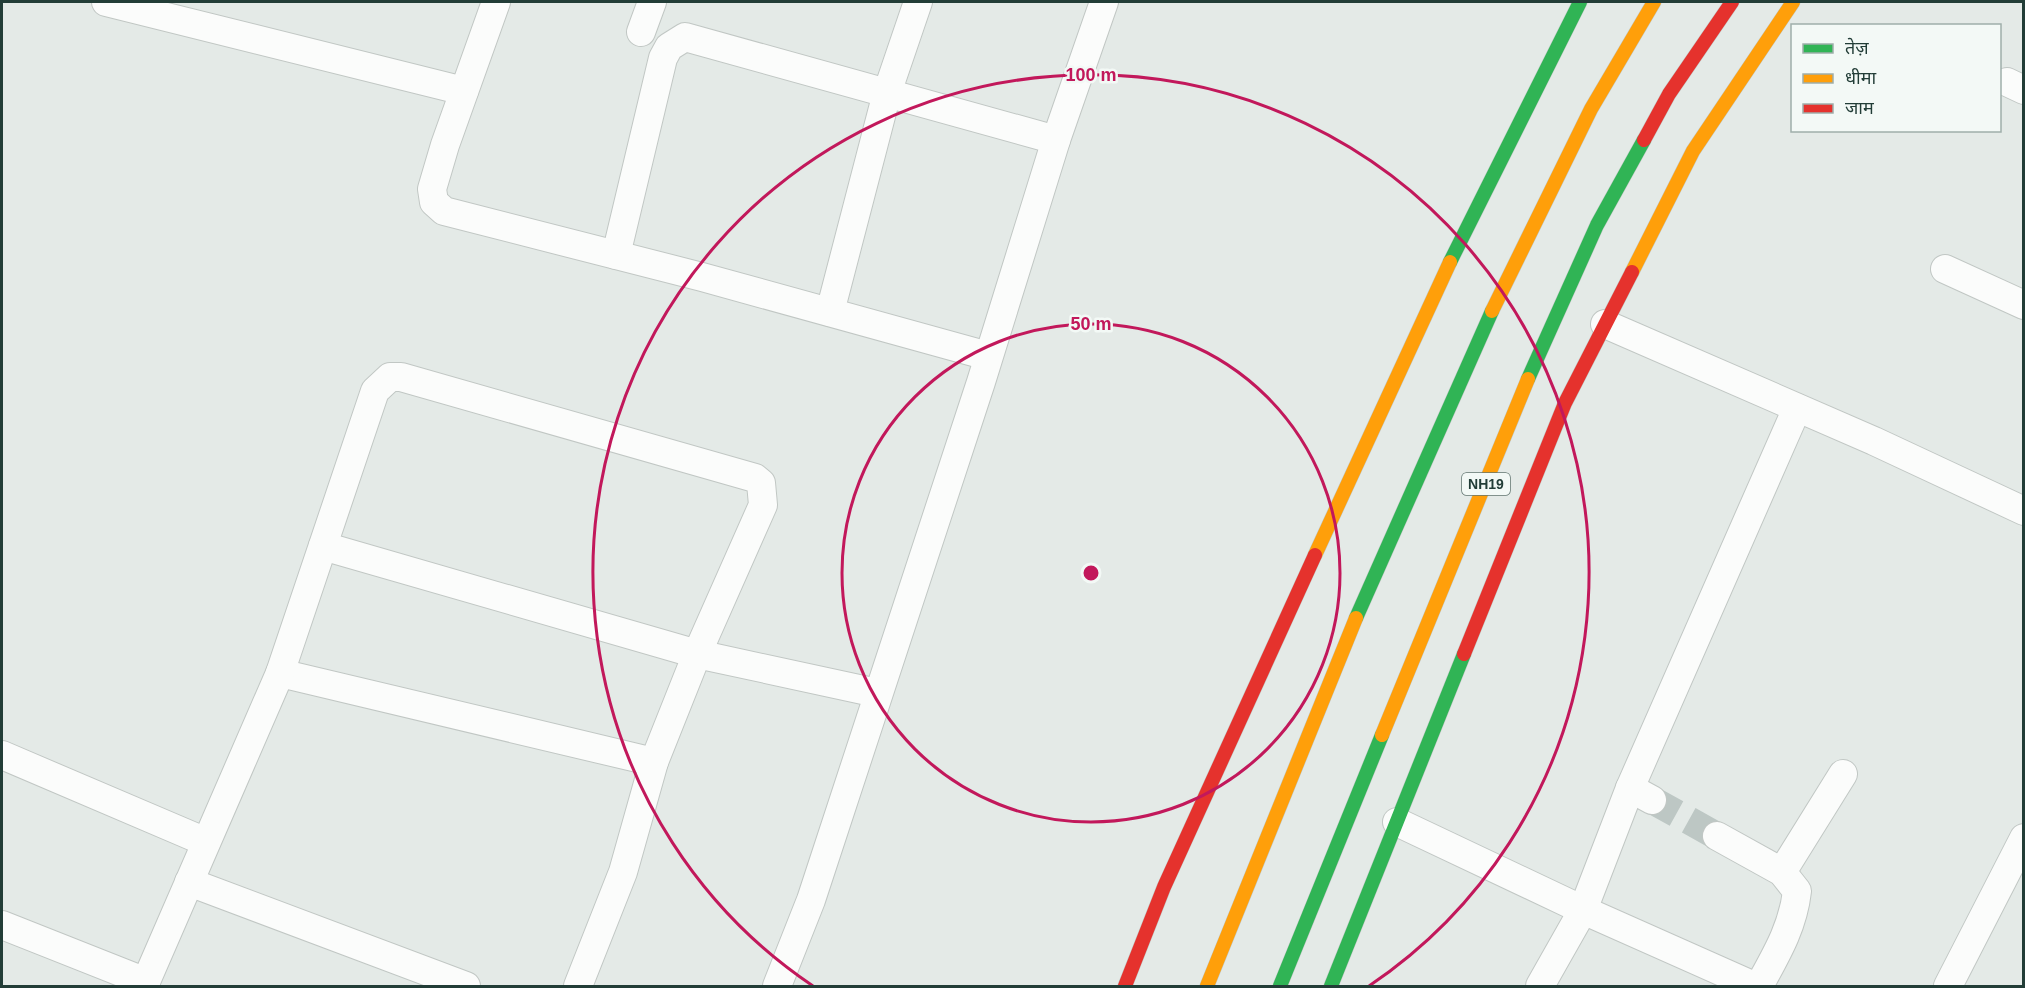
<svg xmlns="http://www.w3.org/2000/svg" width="2025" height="988" font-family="Helvetica,'Noto Sans Devanagari',sans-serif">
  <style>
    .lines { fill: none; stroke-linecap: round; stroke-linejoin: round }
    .street-tunnel { stroke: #bdc7c4; stroke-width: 28; stroke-dasharray: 28 14; stroke-linecap: butt }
    .street-casing { stroke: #c1c7c4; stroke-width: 30 }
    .fast-casing { stroke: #c0c8c5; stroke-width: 15 }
    .slow-casing { stroke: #c0c8c5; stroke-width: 15 }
    .jam-casing { stroke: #c0c8c5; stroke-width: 15 }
    .street { stroke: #fbfcfb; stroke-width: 28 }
    .fast { stroke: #30b455; stroke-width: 14 }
    .slow { stroke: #ff9f0a; stroke-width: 14 }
    .jam { stroke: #e5322d; stroke-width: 14 }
    .ring { fill: none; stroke: #c2185b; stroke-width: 3 }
    .labels { text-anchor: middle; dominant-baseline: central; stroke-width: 5; stroke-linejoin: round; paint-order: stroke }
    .shield { fill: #f3f9f6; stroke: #617570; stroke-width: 1.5 }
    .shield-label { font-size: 14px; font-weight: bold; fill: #223d37 }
    .centre { fill: #c2185b; stroke: #f3f9f6; stroke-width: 3 }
    .ring-label { font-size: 18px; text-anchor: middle; font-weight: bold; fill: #c2185b; stroke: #f3f9f6; stroke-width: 5; stroke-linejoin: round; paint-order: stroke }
  </style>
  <rect width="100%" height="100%" fill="#e4eae7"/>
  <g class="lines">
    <!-- street-tunnel -->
    <polyline class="street-tunnel" points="1652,800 1717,836"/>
    <defs>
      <g id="street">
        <polyline points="106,2 464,91"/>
        <polyline points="496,2 445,145 432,189 434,202 444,211 702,277 988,356"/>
        <polyline points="641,32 652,2"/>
        <polyline points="2007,82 2024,90"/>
        <polyline points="616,255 663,58 669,47 685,37 1056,140"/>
        <polyline points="1945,269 2024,305"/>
        <polyline points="830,312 887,93 918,2"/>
        <polyline points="1605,324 1874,441 2024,511"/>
        <polyline points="323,546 697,654 877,693"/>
        <polyline points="280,673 654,762"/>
        <polyline points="2,755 206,842"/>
        <polyline points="1630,788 1652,800"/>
        <polyline points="1397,822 1583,910 1754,986"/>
        <path d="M1717,836L1782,872L1797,891C1793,927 1776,955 1759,986"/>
        <polyline points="1782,872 1843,774"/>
        <polyline points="189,882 466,986"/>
        <polyline points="2,925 146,982"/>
        <polyline points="144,986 280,673 375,391 390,377 401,377 755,478 761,483 763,505 697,654 654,762 623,872 578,986"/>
        <polyline points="777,986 811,900 981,382 1056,140 1104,2"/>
        <polyline points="1540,986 1583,910 1630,788 1797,408"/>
        <polyline points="1948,986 2024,838"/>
      </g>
      <g id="fast">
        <polyline points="1450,262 1580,2"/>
        <polyline points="1528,379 1597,225 1644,140"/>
        <polyline points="1356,618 1492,311"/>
        <polyline points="1280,986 1382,735"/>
        <polyline points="1331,986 1464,654"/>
      </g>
      <g id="slow">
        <polyline points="1632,272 1693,151 1793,2"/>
        <polyline points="1492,311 1591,109 1654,2"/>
        <polyline points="1315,555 1450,262"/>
        <polyline points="1382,735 1528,379"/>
        <polyline points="1207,986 1356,618"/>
      </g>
      <g id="jam">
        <polyline points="1644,140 1669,94 1732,2"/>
        <polyline points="1464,654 1565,403 1632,272"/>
        <polyline points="1125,986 1164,887 1315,555"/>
      </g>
    </defs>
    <!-- street casing -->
    <use href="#street" class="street-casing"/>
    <!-- fast casing -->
    <use href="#fast" class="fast-casing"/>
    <!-- slow casing -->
    <use href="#slow" class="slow-casing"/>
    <!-- jam casing -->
    <use href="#jam" class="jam-casing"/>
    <!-- street -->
    <use href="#street" class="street"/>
    <!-- fast -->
    <use href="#fast" class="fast"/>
    <!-- slow -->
    <use href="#slow" class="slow"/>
    <!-- jam -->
    <use href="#jam" class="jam"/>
  </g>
  <!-- distance rings -->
  <g class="ring">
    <circle cx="1091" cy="573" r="249"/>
    <path d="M813 986A498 498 0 1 1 1369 986"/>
  </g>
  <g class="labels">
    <!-- shield labels -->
    <rect class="shield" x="1462" y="473" width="48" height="22" rx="4.5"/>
    <g class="shield-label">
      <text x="1486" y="484">NH19</text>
    </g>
  </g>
  <circle cx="1091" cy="573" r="9" class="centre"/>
  <g class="ring-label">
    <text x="1091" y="81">100 m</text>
    <text x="1091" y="330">50 m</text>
  </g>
  <!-- border -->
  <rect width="2025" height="988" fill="none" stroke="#223d37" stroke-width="6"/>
  <!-- legend -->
  <rect x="1791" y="24" width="210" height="108" fill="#f3f9f6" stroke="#9faeaa" stroke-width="1.5"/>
  <rect x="1803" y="44" width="30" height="9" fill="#30b455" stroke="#9faeaa" stroke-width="1.5"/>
  <text x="1845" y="54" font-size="18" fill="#223d37">तेज़</text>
  <rect x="1803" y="74" width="30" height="9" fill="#ff9f0a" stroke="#9faeaa" stroke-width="1.5"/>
  <text x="1845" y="84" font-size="18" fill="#223d37">धीमा</text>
  <rect x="1803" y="104" width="30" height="9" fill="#e5322d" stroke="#9faeaa" stroke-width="1.5"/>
  <text x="1845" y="114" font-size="18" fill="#223d37">जाम</text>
</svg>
